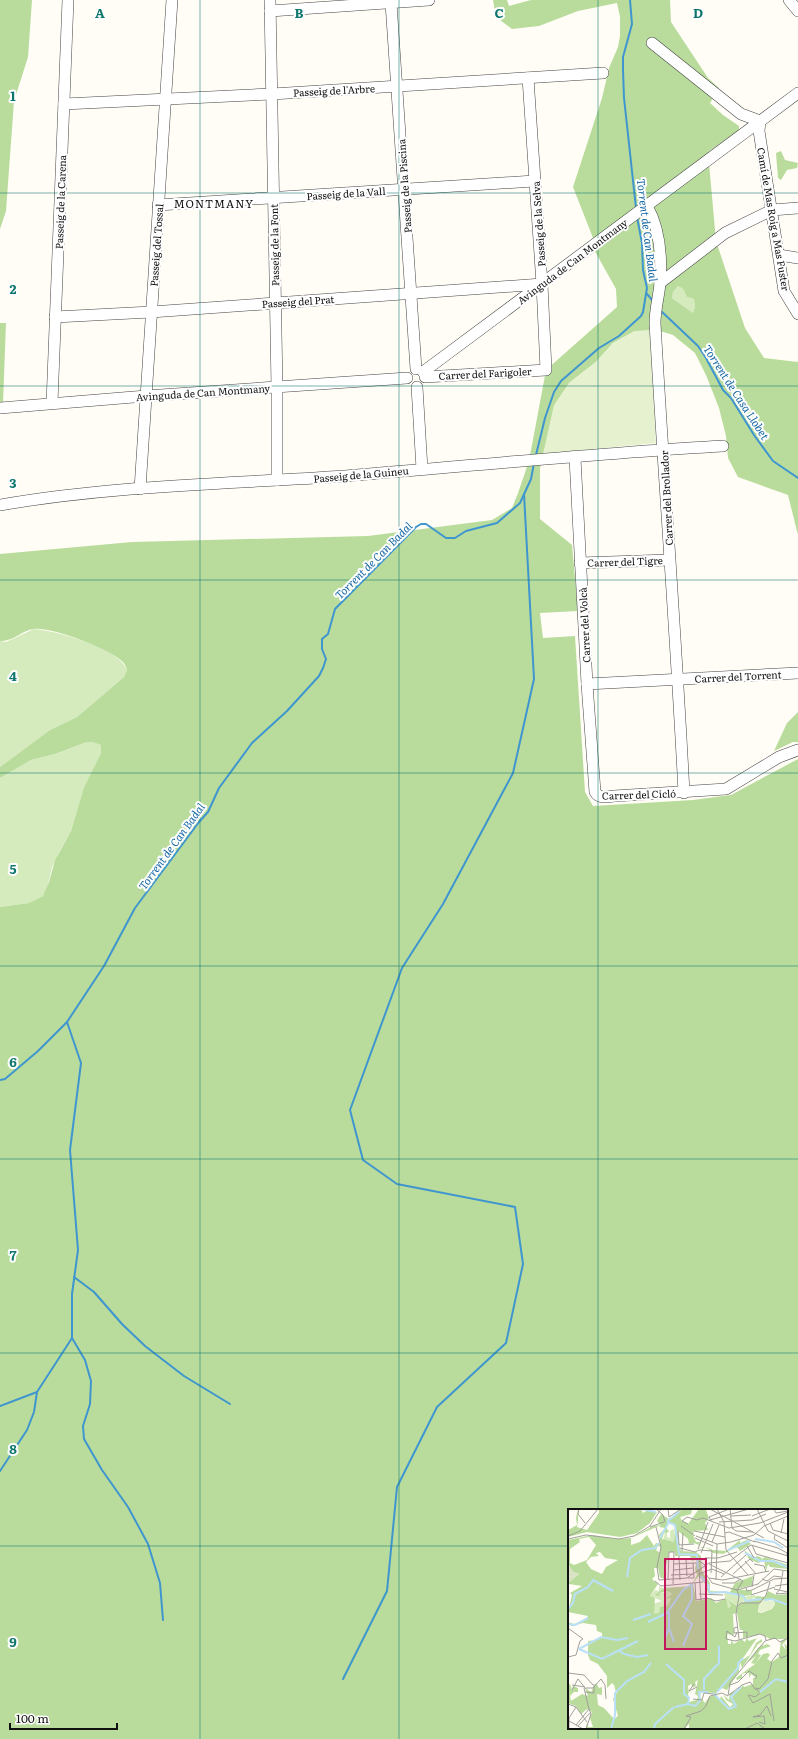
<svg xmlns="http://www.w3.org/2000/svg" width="798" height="1739" font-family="Literata,serif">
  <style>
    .green { fill: #d5ebbd }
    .forest { fill: #b9dc9c; fill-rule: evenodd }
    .pitch { fill: #e6f2cf }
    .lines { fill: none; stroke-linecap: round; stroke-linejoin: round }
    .stream { stroke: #3f96cf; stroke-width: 2 }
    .minor-casing { stroke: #444; stroke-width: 12 }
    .minor { stroke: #fff; stroke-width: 11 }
    .grid { fill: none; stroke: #0f766e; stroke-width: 1; stroke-opacity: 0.55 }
    .labels { text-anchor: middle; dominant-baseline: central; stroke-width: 4; stroke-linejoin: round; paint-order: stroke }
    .street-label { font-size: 10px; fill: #111; stroke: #fff }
    .neighbourhood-label { font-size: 11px; letter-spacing: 1px; fill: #111; stroke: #fff }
    .water-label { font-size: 11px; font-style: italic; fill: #1768a6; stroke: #fff }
    .inset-river { fill: none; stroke: #b9e0f7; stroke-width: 2 }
    .inset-road { fill: none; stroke: #a09f9a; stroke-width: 1 }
    .view { fill: #c2185b; fill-opacity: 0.15; stroke: #c2185b; stroke-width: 2 }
    .inset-edge { fill: none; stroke: #111; stroke-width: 2 }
    .grid-label { font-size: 13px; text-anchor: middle; font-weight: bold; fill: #0f766e; stroke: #fff; stroke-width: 4; stroke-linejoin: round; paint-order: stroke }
  </style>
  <rect width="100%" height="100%" fill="#fffdf5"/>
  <!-- green -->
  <g class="green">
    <polygon points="678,286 683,289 687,297 694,299 695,307 693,313 672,298 673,292"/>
    <path d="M34,629C57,631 120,648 127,670L124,677L77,717L50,730L0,767V641L6,642Z"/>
    <polygon points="92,742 101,745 101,753 84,787 71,831 59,852 52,867 47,889 43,896 29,903 0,907 0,778 31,760 55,754 84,743"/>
  </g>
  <!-- forest -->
  <g class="forest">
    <polygon points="0,0 32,0 28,57 14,101 6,211 0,229"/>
    <path d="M493,0H507L509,6L531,0H670L671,22L708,78L719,88L710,103L723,115L739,126V130L708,152L716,241L745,328L764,358L798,362V535L788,495L738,477L728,458L726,436L719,408L706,375L695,353L673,335L657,330L635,331L613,343L596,362L569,383L540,468V519L572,545L578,611L540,613L543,638L575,636L585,792L593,806L693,800L731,795L798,759V1739H0V907L29,903L43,896L49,882L55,860L71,831L84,787L101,753V745L92,742L84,743L55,754L31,760L0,778V767L50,730L77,717L124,677L127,670C126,667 125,664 123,662C110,649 53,627 34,629C22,630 13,642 0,641V554L132,542L368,536L492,520L512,508L518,493L529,461L546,370L617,307L616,289L592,246L593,238L573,187L602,98L609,68L618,47L620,36V17L617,3L578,11L539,26L512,29L496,17ZM678,286L683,289L687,297L694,299L695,307L693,313L672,298L673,292ZM569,1510H787V1728H569Z"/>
    <polygon points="781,151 785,160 798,163 797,168 787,170 781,180 778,178 776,153"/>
    <polygon points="0,323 6,323 3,403 0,404"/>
    <polygon points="798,712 798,742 793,742 774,751 787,723"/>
  </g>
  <!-- pitch -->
  <polygon class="pitch" points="635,331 650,331 656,443 543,454 554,405 569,383 596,362 613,343"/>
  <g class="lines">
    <!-- stream -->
    <g class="stream">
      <polyline points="630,0 632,24 623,57 623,70 624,98 636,208"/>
      <polyline points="647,294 653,301"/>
      <polyline points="660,310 698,346 706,358 723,390 731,398 754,435 773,461 798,478"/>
      <polyline points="536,455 545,418 554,392 561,381 599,348 619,336 641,316 643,312 647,288 643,270 642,243 637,217"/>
      <polyline points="0,1080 5,1079 38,1051 67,1022 104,966 135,908 199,822 208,812 219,788 252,743 287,711 319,676 323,668 326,659 322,649 322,639 328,634 335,609 416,527 421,524 426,524 446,538 455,538 466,531 497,523 520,503 531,479 534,463"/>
      <polyline points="74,1277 94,1292 122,1324 145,1346 184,1376 230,1404"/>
      <polyline points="72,1338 85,1360 91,1381 90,1404 83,1426 84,1439 102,1470 128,1507 148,1544 160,1583 163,1620"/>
      <polyline points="0,1406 37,1392"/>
      <polyline points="0,1471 27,1430 34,1412 37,1392 72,1338 72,1294 78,1250 70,1150 81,1063 67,1022"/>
      <polyline points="343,1679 387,1591 397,1487 437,1407 506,1343 523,1264 515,1207 397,1184 363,1160 350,1110 402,968 443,904 513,773 534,679 524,494"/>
    </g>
    <defs>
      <g id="minor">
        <polyline points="270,0 277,387 277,480"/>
        <polyline points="789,0 798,11"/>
        <polyline points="391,3 416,369"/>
        <polyline points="270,11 429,0"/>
        <polyline points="652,43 741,114 760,121 759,131 784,291 798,314"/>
        <polyline points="64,104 272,94 603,73"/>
        <polyline points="158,205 534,181"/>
        <path d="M647,206C660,229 662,257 660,283C659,296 655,309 655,323C664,480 676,636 684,793"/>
        <polyline points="779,255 798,258"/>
        <polyline points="660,283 725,233 772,210 798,208"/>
        <polyline points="55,317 151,312 542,284"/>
        <polyline points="423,372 798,93"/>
        <polyline points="425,377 546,370 542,284 528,78"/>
        <polyline points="417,387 422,469"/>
        <polyline points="52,403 68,0"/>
        <polyline points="0,408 146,396 407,378"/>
        <path d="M575,458L587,684L595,792C599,799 607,797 614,796L726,789L779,757L798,750"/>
        <polyline points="140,489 172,0"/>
        <path d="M0,505C114,485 230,484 345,476C471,466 597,453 723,446"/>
        <polyline points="580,563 669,560"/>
        <polyline points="587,684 798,673"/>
      </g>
    </defs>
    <!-- minor casing -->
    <use href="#minor" class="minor-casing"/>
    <!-- minor -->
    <use href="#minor" class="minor"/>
  </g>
  <!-- grid -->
  <path class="grid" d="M200,0V1739M399,0V1739M598,0V1510M0,193H798M0,386H798M0,580H798M0,773H798M0,966H798M0,1159H798M0,1353H798M0,1546H569M787,1546H798M598,1728V1739"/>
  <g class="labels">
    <!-- street labels -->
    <g class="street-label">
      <text transform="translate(334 90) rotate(-3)">Passeig de l'Arbre</text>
      <text transform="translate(404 186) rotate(-94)">Passeig de la Piscina</text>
      <text transform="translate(346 193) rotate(-4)">Passeig de la Vall</text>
      <text transform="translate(60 202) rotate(-88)">Passeig de la Carena</text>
      <text transform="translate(774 219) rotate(80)">Camí de Mas Roig a Mas Fuster</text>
      <text transform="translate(538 224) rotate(-94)">Passeig de la Selva</text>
      <text transform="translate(156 245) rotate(-86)">Passeig del Tossal</text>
      <text transform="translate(274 245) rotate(-91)">Passeig de la Font</text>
      <text transform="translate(572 261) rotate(-37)">Avinguda de Can Montmany</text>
      <text transform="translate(298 301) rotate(-4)">Passeig del Prat</text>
      <text transform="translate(485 373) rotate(-3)">Carrer del Farigoler</text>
      <text transform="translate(203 392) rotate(-4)">Avinguda de Can Montmany</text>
      <text transform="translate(361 474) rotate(-5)">Passeig de la Guineu</text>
      <text transform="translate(666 498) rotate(-93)">Carrer del Brollador</text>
      <text transform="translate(625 561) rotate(-2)">Carrer del Tigre</text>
      <text transform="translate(584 625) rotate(-93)">Carrer del Volcà</text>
      <text transform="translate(738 676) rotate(-3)">Carrer del Torrent</text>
      <text transform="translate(639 794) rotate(-2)">Carrer del Cicló</text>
    </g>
    <!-- neighbourhood labels -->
    <g class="neighbourhood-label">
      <text x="214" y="203">MONTMANY</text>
    </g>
    <!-- water labels -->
    <g class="water-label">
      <text transform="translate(648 230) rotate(83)">Torrent de Can Badal</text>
      <text transform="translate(737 392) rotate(57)">Torrent de Casa Llobet</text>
      <text transform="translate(373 560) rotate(-45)">Torrent de Can Badal</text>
      <text transform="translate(171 846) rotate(-54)">Torrent de Can Badal</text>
    </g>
  </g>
  <!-- overview -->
  <g transform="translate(568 1509)">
    <rect width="220" height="220" fill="#fffdf5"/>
    <path d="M106,20V33L95,32L97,23H99V28L102,29V22ZM91,77L96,80L88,86L99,82L104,85L98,90L103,88L100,96L92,98L91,105H86L85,95L94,92L82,87L87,81L91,82ZM156,84L176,88L187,86L189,89L177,91L169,97L162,91L163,97L160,99Z" fill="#d5ebbd"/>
    <path d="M10,0V12L9,18L19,21L31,4V0H73L75,4L80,1L89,3L82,14L69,24L52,28L19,23L0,28V21L9,16L8,9ZM124,0L123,5L112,8L114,12L120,15L131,0L138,1L141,9L137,14L140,21L126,22L125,26L128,33H132L131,36L126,34L121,35L120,30L110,22V33L113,42L128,43L133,47L134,62L142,74L141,82L162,83L167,74L185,67L184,76L169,80L184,82V86L176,87L178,91L187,90L189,87L197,88L200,82L208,86L220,85V129L214,136L218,141L216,134L220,138V220H121V215L116,220H18L19,213L20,218H25L22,209L24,203L19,200L13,205L8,197L0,194V176L2,175L4,181L5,177L10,179V183H6L2,187L3,192L14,185L20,187L17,179L23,183L28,174L31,179L34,178V186L29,185L30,196L36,199L46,210L50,207L45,190L50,182L48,183L46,176L44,174L39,179V167L30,155L22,151L20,146V132L29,131L34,128V124L29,122L28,116L15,114L4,117L0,115V113L6,115L16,112L20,107L0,103L4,86L2,84L14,77L1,75L0,78V74L11,65L5,63L0,55V31L24,26L48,30L63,29L85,17L92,16L89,12L93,5L101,10L113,1ZM101,14L107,17L106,33L94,30L96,24L101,23L98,18ZM93,16L91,18L97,19L91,26L93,36L92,44L88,41L90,37L93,38L92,35L88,34L86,37L79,26L72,33L63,36V29ZM21,28L28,36L19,51L6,56L2,54V40L12,33L11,30ZM32,43L37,49L50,51L38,58L34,65L23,60L18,53L23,48L31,47L28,44ZM101,43H107V47H122L124,52L129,50L127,60L129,66L123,77L96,79L87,86L91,87L92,84L99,82L104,85L97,90L103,89L100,96L92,98L91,104L86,105L87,89L82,87L90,75L84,70L87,67L86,59H90L92,68L98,71L96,66ZM131,67L138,76L140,84H157L176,88L177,92L169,97L161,91L163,97L160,99L158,89L148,94L143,89L128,92L125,74ZM194,91H205L207,95L204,100L193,104L190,103L191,96ZM169,104L172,121H175V129L193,125L202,130H217L213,132L211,148L204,153L199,150L202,146L200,144L195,145L187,155L193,146L190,145L192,141L203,137L199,135L195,137L196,135L190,139L179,154L188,147L183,154L187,155L168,169L169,171L174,169V165L177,164H181V169L183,165L188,169H185V175L176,178L175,176L171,181L162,184L161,191L156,186L158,191L165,195L162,198L153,187L152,191L150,189L148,184L154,179L159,181L171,162L172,153L174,159L190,135L194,133V130L188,134L182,146L173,152L189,129L181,132L179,129L177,133L173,130L166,135L163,131V135H160L159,125L166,126L165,105ZM130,171L127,185L130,187L129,191L121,193L120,184L127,182L121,184L120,177L123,175L125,178L122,180L128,177L127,173ZM133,183L146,184L147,186L141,188L137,194L132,188ZM172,31V34L179,31L183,35L172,42L169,38L155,45L145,44L138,38L134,39L132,38H138L145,41L158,42ZM176,41L186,49L189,47L194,49L193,51L197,48L220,56V60L202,58L200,55L198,62L196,51L190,54L181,50Z" fill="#b9dc9c" fill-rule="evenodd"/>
    <path d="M0,55L5,63L11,65L0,74V68L3,67H0Z" fill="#d9e3c4"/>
    <path d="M194,91L207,92L204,100L191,104V96Z" fill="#e6f2cf"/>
    <path class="inset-river" d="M74,0L88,3M100,10V13L107,16L111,45L129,46L130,60M101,11L111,3M92,29L101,13M187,30L206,33L215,39M160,41L182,32M177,44L192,52H205L219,58M133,67L140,76L142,84L157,83L175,87L178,92L193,90M59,68L62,49L74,41L87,39L91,34M25,71L45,82M196,91L204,90L220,96M0,100L5,94L7,85L20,78L26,70M65,111L83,105M80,113L99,104L115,81L124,75M0,115L7,116L20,109M101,119L106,133M97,129L101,119V103M115,137L124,115L115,107L124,90V76M11,140L34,150L70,132M11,140L33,128L49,131L60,129M50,141L56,145L69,148L80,146M98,155L116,171V185L121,189L120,195M136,181V170L151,154V137M149,183L170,159V154L175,149M192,183L208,170L220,173M145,184L161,200L168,197L163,188L173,178M107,198L120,195L127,197L132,192L131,183H140M43,220L47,206V184L59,172L76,163L83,154M86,220L87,215L106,198"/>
    <path class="inset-road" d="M11,0L10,5L17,14M88,0L95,6L97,13M100,0L101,8L113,0M142,0L196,29M149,0L156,13L158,41L180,66M162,0L164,19L168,22L185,23M189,0L200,22L220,32M206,0L208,4L220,2M163,7L183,6M184,7L202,0M142,11L181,0M143,12L141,8L161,0M151,13L184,11L198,5M202,14L205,21L220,25M120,15L114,12L119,8L129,11L135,9L161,19L192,14L220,3M113,17L127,27M82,18L96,13M88,18L93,38L89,58L91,71L119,69L141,54M110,22L111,36L126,35M126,22L157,28M157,24L161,23L187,33M213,24L216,10M207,26L206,30L220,39M0,27L12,22L30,0M128,27L149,35L163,33L186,26L196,17L220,7M127,29L145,37M0,30L18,26L51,30L66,27L82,17L93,0M186,32L210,39L219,44V47M144,33L151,16M184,36L188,45L220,54M179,37L186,49M112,39L127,43L131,41M130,40L140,13M131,41L144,42L143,64M114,42L115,24M133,44L145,15M111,47L112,71M137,49H150L169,43M118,50L119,67M131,52L137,56L138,65L144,74L169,81L190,75L206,60L220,62M177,52L188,65M141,54L162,52L183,36L220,47M105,55L128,54M141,55L175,72L169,81M186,55L196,57L198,63M106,61L125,59M131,61L133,91M131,65L144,60L156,65M165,65L182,50L185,53M103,66L125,65M153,68L178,46M120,69H126L125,54M141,69L155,71L201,62M194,70L199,72L206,67L213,68M100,71L101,43H106L105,75M148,71L149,35M87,72L93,77L135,73M127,74L128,91L139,89L148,92L157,90M154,74H166L173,70M207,77L220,75M184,78L186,66M178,79L179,82L184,81L206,70L220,69M206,80L220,83M169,81L171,87L168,105L171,130M131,85L155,86M208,85L212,80L215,62M208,85L220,84M183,86L207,78M170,97L173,94H192L198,86L202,73M170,118L166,119V124L179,123V129M0,119L15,130L12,132L8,146L0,148M169,123L167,128L159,122L158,130L167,132L192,125L197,127L198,131M0,164L16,166L25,176M10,170L18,180M126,175L121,182L129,178M4,176L17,178M162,176L170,173L181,162L189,167L187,170M18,179H25L33,170L37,176L38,190M4,181L10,170M17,183L26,184V175M191,183L188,179L191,180L200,170L204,152L210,144L213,149L220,146M161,186L174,176L182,173L188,181M180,186L185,194L202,185L206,212M181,186L187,188L192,184M160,187L162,174L197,132L207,129L212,133L220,129M125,190L134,191L136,184L145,185M0,195L8,198L19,213M196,207L185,208L192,206L199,197L203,207M1,212L15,220M191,213L197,215L196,207M8,216L21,200L16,179M10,217L23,203M1,220V209L8,198M18,220L23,205L21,200M116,220L123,208L118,207L133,202L138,197L142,187L154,184L160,187M177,220L189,214L197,220"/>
    <path class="view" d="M97,50H138V140H97Z"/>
    <rect width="220" height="220" class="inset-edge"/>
  </g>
  <g class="grid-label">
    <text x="100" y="18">A</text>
    <text x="299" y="18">B</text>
    <text x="499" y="18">C</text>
    <text x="698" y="18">D</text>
    <text x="13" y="101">1</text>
    <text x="13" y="294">2</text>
    <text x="13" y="488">3</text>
    <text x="13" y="681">4</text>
    <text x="13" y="874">5</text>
    <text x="13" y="1067">6</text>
    <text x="13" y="1260">7</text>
    <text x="13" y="1454">8</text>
    <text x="13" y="1647">9</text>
  </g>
  <!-- scale -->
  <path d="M10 1723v6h107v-6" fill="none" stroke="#111111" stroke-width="2"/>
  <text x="16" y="1723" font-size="12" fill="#111111" stroke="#ffffff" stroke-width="3" paint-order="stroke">100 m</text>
</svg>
